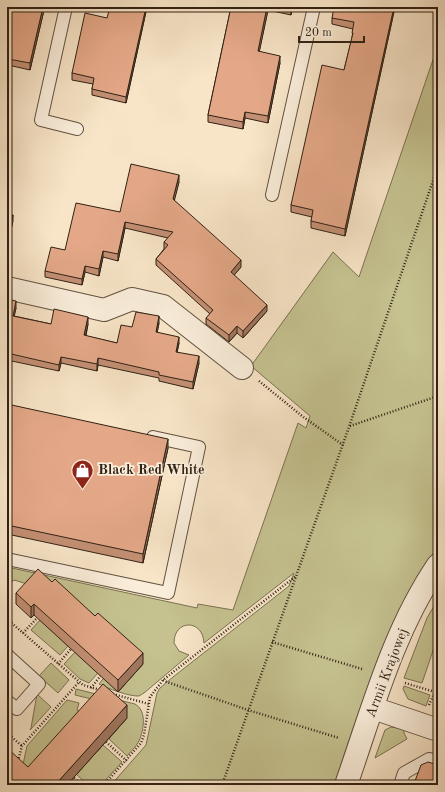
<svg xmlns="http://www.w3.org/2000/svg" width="445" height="792" font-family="'Old Standard TT',serif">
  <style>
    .green { fill: #c5c290; stroke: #7a7252 }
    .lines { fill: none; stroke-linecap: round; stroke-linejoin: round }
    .service-casing { stroke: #625241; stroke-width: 14 }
    .minor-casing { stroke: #625241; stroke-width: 24 }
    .path { stroke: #302114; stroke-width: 2.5; stroke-dasharray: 1 2; stroke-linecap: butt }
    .service { stroke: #faeedb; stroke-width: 12 }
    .minor { stroke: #faeedb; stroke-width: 22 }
    .wall { fill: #c49075; stroke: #302114 }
    .shaded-wall { fill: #a0765f; stroke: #302114 }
    .building { fill: #e4a888; stroke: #302114 }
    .labels { text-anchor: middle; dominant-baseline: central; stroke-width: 3.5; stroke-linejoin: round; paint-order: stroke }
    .poi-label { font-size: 14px; font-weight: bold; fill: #302114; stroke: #faeedb; text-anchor: start }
    .street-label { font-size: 14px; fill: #302114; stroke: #faeedb }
  </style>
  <rect width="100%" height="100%" fill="#f8e5c8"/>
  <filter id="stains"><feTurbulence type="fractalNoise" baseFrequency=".005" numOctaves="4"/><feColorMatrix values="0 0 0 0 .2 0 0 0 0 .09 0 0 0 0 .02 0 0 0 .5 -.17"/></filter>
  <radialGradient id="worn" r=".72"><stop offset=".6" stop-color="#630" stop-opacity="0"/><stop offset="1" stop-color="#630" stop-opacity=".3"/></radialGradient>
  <!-- green -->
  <g class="green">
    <path d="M438,45V547C405,589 386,637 368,687C356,720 345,752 334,785H111L146,745L157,693L160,688L173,677L289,586L294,573L204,643C203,619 174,619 174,643L179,651L189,655L144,693C142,694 141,695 139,696C131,697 106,688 99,684L106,675L27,584L14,580L7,587V567L197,608L198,604L233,610L298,423L306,428L310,416L251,366L333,252L359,277Z"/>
    <polygon points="438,599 438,636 422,683 404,678 427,618"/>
    <polygon points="40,620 68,646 60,655 31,630"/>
    <polygon points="75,652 98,673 89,683 80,679 64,664"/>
    <polygon points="51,663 69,680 58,693 39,676"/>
    <polygon points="404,686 430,695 426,706 408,699 403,689"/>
    <path d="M76,689L135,704C147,711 144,729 139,741C136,747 131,751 127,756L109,739L127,718L100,701L75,695Z"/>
    <polygon points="37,694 51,707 30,730 31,728"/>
    <polygon points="67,700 79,703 77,710 87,714 20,778 27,746"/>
    <polygon points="391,727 404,729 404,733 407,739 375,758 385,730"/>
    <polygon points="103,745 122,762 101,785 88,785 76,774"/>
  </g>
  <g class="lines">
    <defs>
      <g id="service">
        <polyline points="66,7 41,120 77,129"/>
        <polyline points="272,195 314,7"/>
        <polyline points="7,559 168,593 199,447 153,437"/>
        <polyline points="7,655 39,684 17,709 7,701"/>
        <polyline points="400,785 404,773 429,759 438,762"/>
      </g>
      <g id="minor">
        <polyline points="7,288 104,310 132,299 163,306 242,368"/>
        <polyline points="373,708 438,730"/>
        <path d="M346,785C372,711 393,631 438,565"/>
      </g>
    </defs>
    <!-- service casing -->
    <use href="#service" class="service-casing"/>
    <!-- minor casing -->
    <use href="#minor" class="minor-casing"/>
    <!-- path -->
    <g class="path">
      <polyline points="259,381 302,416 343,445"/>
      <polyline points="350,426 438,396"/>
      <polyline points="7,619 83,685 100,690"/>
      <polyline points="23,633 37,618"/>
      <polyline points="272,642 362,669"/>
      <polyline points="58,664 71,649"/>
      <polyline points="163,680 167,682 248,710 339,738"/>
      <polyline points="405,683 435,692 438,692"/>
      <polyline points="91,688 102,674"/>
      <polyline points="113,694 149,704"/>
      <polyline points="429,705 435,692"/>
      <polyline points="7,733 22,746"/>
      <polyline points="106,742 127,761"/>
      <polyline points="18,761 22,746 79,682"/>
      <polyline points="74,778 82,785"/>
      <polyline points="104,785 141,743 144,735 150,697 163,680 296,576"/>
      <polyline points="222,785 349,427 438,166"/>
    </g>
    <!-- service -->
    <use href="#service" class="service"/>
    <!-- minor -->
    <use href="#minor" class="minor"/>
  </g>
  <!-- wall -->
  <g class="wall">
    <polygon points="7,7 44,7 44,10 30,70 8,65"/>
    <polygon points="147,7 126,103 92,95 92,89 93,84 72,80 72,73 107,18"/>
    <polygon points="231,7 292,7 291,15 268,10 259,52 280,63 268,123 245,118 243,129 208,122 208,115"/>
    <polygon points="395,7 345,236 311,228 311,221 312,217 291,212 291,205 344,70 352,38 353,29 332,24 332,18"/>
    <polygon points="179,182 174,200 241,267 234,275 267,311 243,338 237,333 229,342 206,324 206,318 210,314 156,265 156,259 164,249 164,242 168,238 125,228 118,261 103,257 99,276 85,272 82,285 45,277 45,271 65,250 120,212"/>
    <polygon points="7,299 16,308 14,316 51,324 88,324 86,336 117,343 132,327 159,323 157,332 179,343 177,352 199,363 193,389 159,381 159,378 98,365 97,371 61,363 59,371 7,360"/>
    <polygon points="7,404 168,448 143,563 7,534"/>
    <polygon points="52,582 95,616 143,664 118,692 34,615 31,618 16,604 16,593"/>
    <polygon points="127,718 67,785 7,785 28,767"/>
  </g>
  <!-- shaded-wall -->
  <g class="shaded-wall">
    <polygon points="43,7 44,7 44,10 30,70 30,63"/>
    <polygon points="146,7 147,7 126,103 126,97"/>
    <polygon points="267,7 268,7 268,10 258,58 258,51 260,40"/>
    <polygon points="291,7 292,7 291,15"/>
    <polygon points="394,7 395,7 345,236 345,229"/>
    <polygon points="280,56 280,63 268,123 268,116"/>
    <polygon points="8,59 8,65 7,70 7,63"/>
    <polygon points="245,112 245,118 243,129 243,122"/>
    <polygon points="179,175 179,182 173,206 173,199"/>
    <polygon points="13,215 13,221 7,250 7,244"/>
    <polygon points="125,222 125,228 118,261 118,254"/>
    <polygon points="103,251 103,257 99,276 99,269"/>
    <polygon points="241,260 241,267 231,279 231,272"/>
    <polygon points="85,266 85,272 82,285 82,279"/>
    <polygon points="16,301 16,308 13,322 13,316"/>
    <polygon points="267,305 267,311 243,338 243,331"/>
    <polygon points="159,316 159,323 156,339 156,332"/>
    <polygon points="88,317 88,324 84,342 84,335"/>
    <polygon points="237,326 237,333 229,342 229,335"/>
    <polygon points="179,337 179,343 176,358 176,352"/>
    <polygon points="199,356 199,363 193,389 193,382"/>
    <polygon points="61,357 61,363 59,371 59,365"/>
    <polygon points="98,358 98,365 97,371 97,364"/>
    <polygon points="168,439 168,448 143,563 143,554"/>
    <polygon points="34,604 34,615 31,618 31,607"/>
    <polygon points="143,653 143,664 118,692 118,680"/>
    <polygon points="127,705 127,718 67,785 55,785"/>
    <polygon points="44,780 44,785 39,785"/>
  </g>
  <!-- building -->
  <g class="building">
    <polygon points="7,7 43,7 30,63 8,59 7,63"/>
    <polygon points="110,7 146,7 126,97 92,89 94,78 72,73 85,13 107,18"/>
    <polygon points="231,7 267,7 258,51 280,56 268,116 245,112 243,122 208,115"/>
    <polygon points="334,7 394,7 345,229 311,221 313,210 291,205 322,65 344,70 353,33 352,33 354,22 332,18"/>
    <polygon points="131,164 179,175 173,199 241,260 231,272 267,305 243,331 237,326 229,335 206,318 213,310 156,259 168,245 164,242 173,232 125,222 118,254 103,251 99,269 85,266 82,279 45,271 51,247 65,250 76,203 120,212"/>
    <polygon points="7,213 13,215 7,244"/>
    <polygon points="7,299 16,301 13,316 51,324 54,309 88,317 84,335 117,343 121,325 132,327 136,312 159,316 156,332 179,337 176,352 199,356 193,382 159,375 159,372 98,358 97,364 61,357 59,365 7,353"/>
    <polygon points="7,404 168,439 143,554 7,525"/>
    <polygon points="38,569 52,582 55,579 95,616 98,613 143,653 118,680 34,604 31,607 16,593"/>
    <polygon points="103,684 127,705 55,785 49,785 44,780 39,785 7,785 7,748 28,767"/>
    <polygon points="428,762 438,765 438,785 411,785 413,780 415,781 421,765"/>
  </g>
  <!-- icons -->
  <defs>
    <symbol id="shop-pin" viewBox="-11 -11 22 30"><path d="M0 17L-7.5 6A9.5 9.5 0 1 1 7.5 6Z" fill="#8f2418" stroke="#faeedb"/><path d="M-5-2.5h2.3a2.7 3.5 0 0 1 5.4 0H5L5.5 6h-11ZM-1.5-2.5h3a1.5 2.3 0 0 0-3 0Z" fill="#fff"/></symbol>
  </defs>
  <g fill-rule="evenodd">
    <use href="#shop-pin" x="70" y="458" width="25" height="34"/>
  </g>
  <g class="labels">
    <!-- poi labels -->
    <g class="poi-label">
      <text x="98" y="470">Black Red White</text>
    </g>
    <!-- street labels -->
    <g class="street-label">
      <text transform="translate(387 673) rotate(-69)">Armii Krajowej</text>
    </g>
  </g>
  <!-- margin -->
  <rect width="445" height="792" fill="none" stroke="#f8e5c8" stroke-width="24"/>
  <rect x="8" y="8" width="429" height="776" fill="none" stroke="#302114" stroke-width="2"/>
  <rect x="12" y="12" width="421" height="768" fill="none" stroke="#302114"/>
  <!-- scale -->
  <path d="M299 36v6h65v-6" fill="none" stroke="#302114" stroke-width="2"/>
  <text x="305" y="36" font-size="12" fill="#302114" stroke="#faeedb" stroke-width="3" paint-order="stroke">20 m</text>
  <rect width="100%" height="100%" filter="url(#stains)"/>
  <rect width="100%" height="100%" fill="url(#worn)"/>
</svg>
